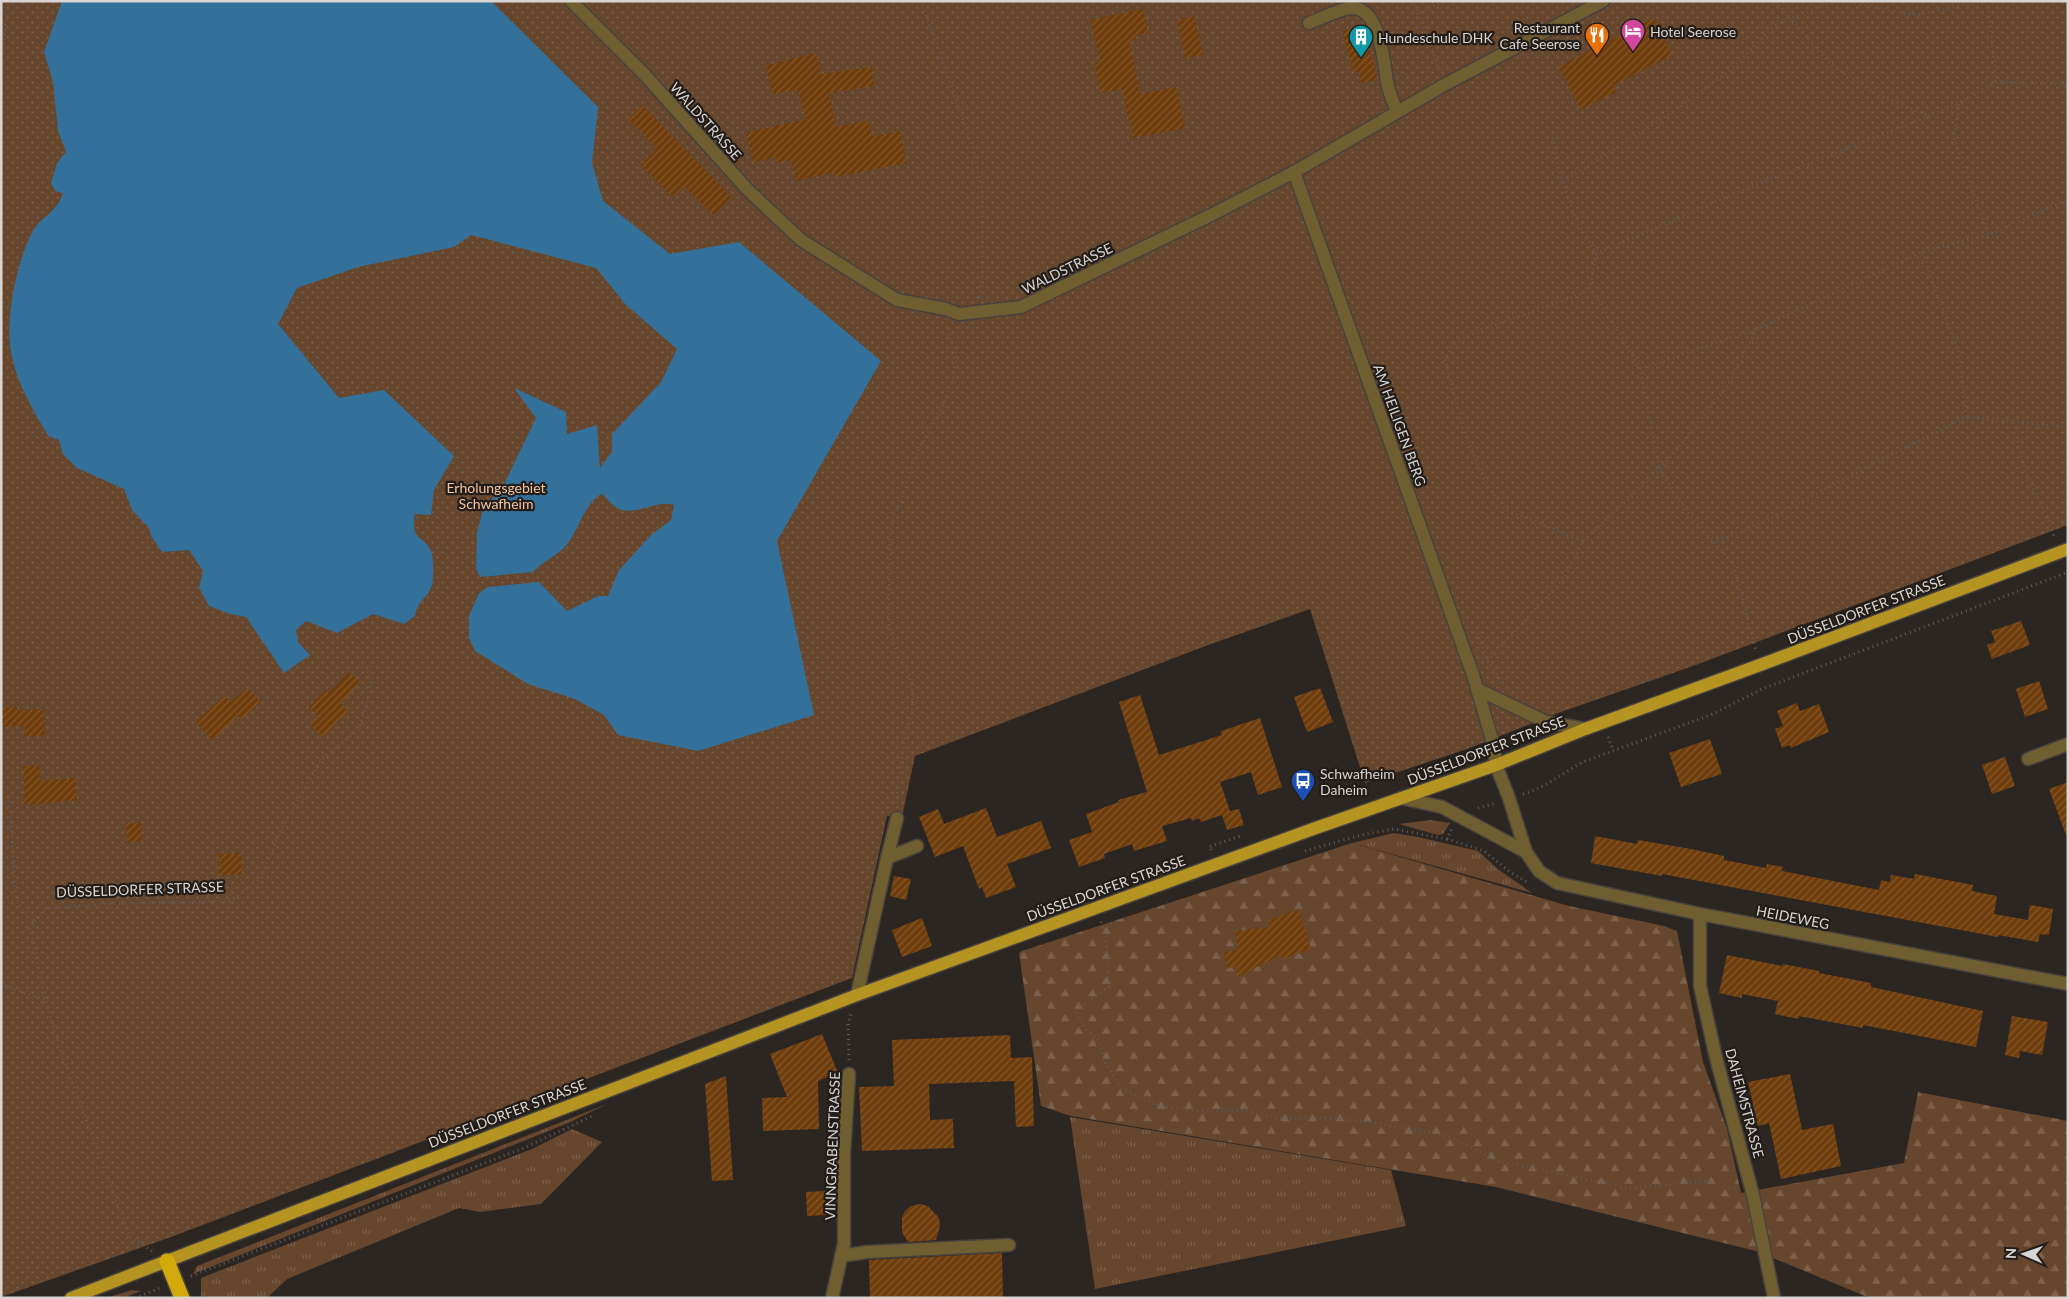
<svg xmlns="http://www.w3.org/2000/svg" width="2069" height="1299" font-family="Lato,sans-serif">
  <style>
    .grass { fill: url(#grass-tufts) }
    .forest { fill: url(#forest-firs) }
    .park { fill: url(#park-dots) }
    .water { fill: #33719a }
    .building { fill: url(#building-hatch) }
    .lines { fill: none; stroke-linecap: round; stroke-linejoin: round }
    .minor-casing { stroke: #48423e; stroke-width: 15 }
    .major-casing { stroke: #48423e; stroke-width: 15 }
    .highway-casing { stroke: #48423e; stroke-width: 18 }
    .path { stroke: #605b57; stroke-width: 3; stroke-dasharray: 1 4; stroke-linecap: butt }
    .minor { stroke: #6f5f30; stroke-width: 12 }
    .major { stroke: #b69422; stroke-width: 12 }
    .highway { stroke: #d2a90a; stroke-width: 15 }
    .labels { text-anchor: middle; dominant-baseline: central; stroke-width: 4.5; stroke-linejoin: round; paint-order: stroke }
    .poi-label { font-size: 14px; fill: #d9d5d2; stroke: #231d19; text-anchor: start }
    .street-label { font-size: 14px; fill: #d9d5d2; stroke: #231d19 }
    .park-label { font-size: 14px; fill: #f4c4a0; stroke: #231d19 }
  </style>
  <defs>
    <pattern id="grass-tufts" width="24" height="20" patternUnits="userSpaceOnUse" patternTransform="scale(1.25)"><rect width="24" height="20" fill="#66462d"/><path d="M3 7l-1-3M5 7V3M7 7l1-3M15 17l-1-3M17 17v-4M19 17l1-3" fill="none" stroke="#7b604b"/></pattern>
    <pattern id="forest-firs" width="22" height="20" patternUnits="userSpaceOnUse" patternTransform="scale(1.25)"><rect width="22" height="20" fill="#66462d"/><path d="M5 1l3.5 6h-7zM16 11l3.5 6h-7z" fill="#7b604b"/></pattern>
    <pattern id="park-dots" width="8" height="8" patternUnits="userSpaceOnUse" patternTransform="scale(1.25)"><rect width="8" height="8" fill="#66462d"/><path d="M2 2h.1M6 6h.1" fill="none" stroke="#7b604b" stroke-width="1.8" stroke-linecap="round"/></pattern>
    <pattern id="building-hatch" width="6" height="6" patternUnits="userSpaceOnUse" patternTransform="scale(1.25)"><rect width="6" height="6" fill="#6f3d0b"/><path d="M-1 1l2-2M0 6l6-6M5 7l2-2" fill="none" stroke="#83582e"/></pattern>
  </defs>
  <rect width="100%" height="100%" fill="#2c2622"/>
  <!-- grass -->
  <g class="grass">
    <polygon points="1430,820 1450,823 1443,834 1438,835 1399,824"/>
    <polygon points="1394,833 1418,837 1478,851 1499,870 1532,893 1352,843"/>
    <polygon points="607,1104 568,1123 193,1274 197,1266"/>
    <polygon points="1070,1117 1391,1170 1406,1226 1095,1289"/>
    <polygon points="572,1129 602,1142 541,1204 480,1212 459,1208 287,1279 267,1298 201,1298 201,1278 532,1149"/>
    <polygon points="132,1290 141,1291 123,1298 106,1298"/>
  </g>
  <!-- forest -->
  <polygon class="forest" points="1352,843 1569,906 1664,926 1677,931 1703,1062 1727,1129 1741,1193 1904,1163 1918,1092 2068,1121 2068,1298 1870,1298 1756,1251 1496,1187 1071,1116 1041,1106 1019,953 1022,951"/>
  <!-- park -->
  <polygon class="park" points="1,1 2068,1 2068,525 1693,666 1558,713 1467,749 1365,783 1310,609 1211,644 915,756 902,817 887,816 852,978 171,1237 1,1297"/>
  <!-- water -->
  <path class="water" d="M62,1H491L598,107L592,163L603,201L670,254L739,242L881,361L777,541L814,715L698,751L618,735L604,715L575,699L528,684L475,651L469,638V616L479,593L488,587L539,582L567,611L598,596H608L619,570L651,535L671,520L674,505C655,498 631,521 613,505C609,502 606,497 602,494C585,501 577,535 564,548C554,557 542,562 533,572L480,577L476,569L477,532L483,510L504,484L536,418L514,388L566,412L567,434L597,425L600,468L612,452V434L661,382L677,349L626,305L596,268L471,235L454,247L358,267L297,288L278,324L339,398L384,390L454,456L434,490L431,515L415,514C410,542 424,534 431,551C433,557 434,568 433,575C433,599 418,596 415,616L404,624L373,614L337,633L306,621L296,630L298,642L310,655L284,673L246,617L230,614L209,606L199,588L203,571L189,550L162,552L151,536L149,528L132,510L124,489L77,468L63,454L59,440L48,436C34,411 18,386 12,357C4,322 16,262 33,231C41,216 56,214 63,193L55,191L51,183L57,163L66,152L58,131L53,82L44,52Z"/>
  <!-- building -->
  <g class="building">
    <polygon points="1143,9 1148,33 1136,36 1136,39 1129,41 1140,94 1176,87 1185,128 1133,138 1122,89 1101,93 1094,63 1100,62 1091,20"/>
    <polygon points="1194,16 1203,54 1185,58 1177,20"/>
    <polygon points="1654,18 1672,55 1613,86 1616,92 1581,110 1559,67 1601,44 1602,45"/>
    <polygon points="1362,25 1378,79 1362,83 1358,71 1354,72 1342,31"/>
    <polygon points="816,53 821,74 872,67 874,86 829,93 836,127 869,121 872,136 900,131 906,163 835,177 834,172 796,181 791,160 778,162 776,157 753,162 746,133 806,119 798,90 773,94 766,66"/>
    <polygon points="642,105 731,197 714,215 684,186 673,197 641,165 657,148 628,119"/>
    <polygon points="2021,621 2030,645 1992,659 1987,645 1995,642 1991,631"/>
    <polygon points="349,672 360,682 341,704 348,711 323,737 310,725 318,716 309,707 325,690 329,693"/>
    <polygon points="2039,681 2048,709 2025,717 2016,689"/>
    <polygon points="247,688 261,702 242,719 239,716 212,740 196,721 225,696 231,702"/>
    <polygon points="1320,688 1333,722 1307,732 1294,697"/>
    <polygon points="1140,695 1159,755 1222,735 1221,731 1260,718 1282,787 1258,795 1251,772 1220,782 1230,811 1239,809 1244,825 1227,830 1222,815 1201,822 1199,818 1192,821 1191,818 1162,826 1167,841 1134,851 1132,844 1104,854 1105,858 1079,867 1069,840 1092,832 1086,814 1119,802 1118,800 1147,792 1119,702"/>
    <polygon points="1797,703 1800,711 1819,704 1829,732 1791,748 1790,745 1782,748 1775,729 1783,726 1777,711"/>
    <polygon points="17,707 17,711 43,709 45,735 25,737 25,726 1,727 1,708"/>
    <polygon points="1710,739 1722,774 1681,787 1669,753"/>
    <polygon points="2005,757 2015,786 1992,794 1982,765"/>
    <polygon points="39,765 40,781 75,778 77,800 25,805 23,766"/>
    <polygon points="2068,782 2068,834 2066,835 2049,789"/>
    <polygon points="986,808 997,837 1041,821 1051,848 1007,864 1016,887 986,898 982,887 979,889 963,846 935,857 919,817 938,809 944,824"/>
    <polygon points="126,823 141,823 142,841 127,842"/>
    <polygon points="1595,836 1637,844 1638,840 1691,849 1724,856 1724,860 1766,868 1767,864 1783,867 1782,871 1879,890 1881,880 1890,882 1891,875 1914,879 1915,874 1973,885 1972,891 1997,896 1994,914 2028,920 2030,905 2053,909 2049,935 2040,934 2038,942 1998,935 1998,937 1662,874 1662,876 1591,863"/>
    <polygon points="241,853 242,875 219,875 219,854"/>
    <polygon points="894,876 911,879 906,900 890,896"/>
    <polygon points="1298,909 1311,949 1283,959 1281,955 1237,977 1236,966 1227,969 1224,952 1238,950 1235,931 1270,927 1268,920"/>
    <polygon points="922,918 932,946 902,957 892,930"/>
    <polygon points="1727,955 1782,966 1783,964 1819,971 1819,973 1871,983 1871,987 1983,1011 1976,1047 1863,1025 1863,1028 1799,1016 1799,1019 1775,1014 1778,1001 1742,994 1742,998 1719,993"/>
    <polygon points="2012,1016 2048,1022 2042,1055 2020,1051 2019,1058 2005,1055"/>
    <polygon points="822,1034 838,1073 818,1081 819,1129 763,1131 762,1098 787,1097 770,1054"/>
    <polygon points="1010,1035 1011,1058 1032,1057 1034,1126 1016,1127 1014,1081 929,1084 930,1120 953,1119 954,1148 862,1151 859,1087 894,1086 892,1040"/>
    <polygon points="1790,1074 1802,1130 1833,1124 1841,1166 1781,1179 1769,1123 1758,1126 1748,1082"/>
    <polygon points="726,1076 733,1180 712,1181 705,1084"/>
    <polygon points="825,1191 826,1215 807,1216 806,1192"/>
    <polygon points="920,1204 928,1206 939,1218 940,1226 936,1240 908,1242 902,1232 902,1218 905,1211 911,1206"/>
    <polygon points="1002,1253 1003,1298 870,1298 869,1260"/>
  </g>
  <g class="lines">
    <defs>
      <g id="minor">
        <polyline points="571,1 645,75 747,189 801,240 897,300 946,309 959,314 1021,307 1211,215 1294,172 1444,85 1603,1"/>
        <path d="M1309,23C1322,18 1337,10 1350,8C1380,5 1384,63 1387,82C1389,92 1393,102 1397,112"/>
        <polyline points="1294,172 1473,675 1494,746 1496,765 1509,798 1526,852 1539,871 1557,883 1700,914 2068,984"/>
        <polyline points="1477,689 1546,722 1585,729"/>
        <polyline points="2028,759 2068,744"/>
        <polyline points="1401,798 1442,807 1526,852"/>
        <polyline points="887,858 897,818"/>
        <polyline points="1700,914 1700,986 1716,1058 1753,1195 1774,1298"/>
        <polyline points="857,995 887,858 917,846"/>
        <polyline points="841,1256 867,1252 1009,1245"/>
        <polyline points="832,1298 844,1244 844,1153 849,1074"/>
      </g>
      <polyline id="major" points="71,1298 857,995 1313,829 1496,765 1585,729 1760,665 2068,549"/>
      <polyline id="highway" points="167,1261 182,1298"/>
    </defs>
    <!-- minor casing -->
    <use href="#minor" class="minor-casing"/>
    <!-- major casing -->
    <use href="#major" class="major-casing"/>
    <!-- highway casing -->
    <use href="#highway" class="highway-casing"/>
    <!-- path -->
    <g class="path">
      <polyline points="921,1 973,148 982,188 982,276 979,297"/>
      <polyline points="1413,1 1418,13 1446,1"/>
      <polyline points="1775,1 1791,18 1836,1"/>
      <polyline points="1840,1 1916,15 1984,1"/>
      <polyline points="1988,1 1996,82"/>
      <polyline points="1418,13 1440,71"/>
      <polyline points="1,70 8,1"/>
      <polyline points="1959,104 1954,139 1989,235"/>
      <polyline points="1553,138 1559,172 1578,224 1596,254 1590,287 1580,295 1477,331 1454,344 1445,358 1463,429 1484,479 1504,509 1583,541"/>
      <polyline points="1563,182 1683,105 1733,68 1773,27 1791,18 1831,65 1878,95 1929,116"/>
      <polyline points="1924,252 1933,284 1958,350 1967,417"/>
      <polyline points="1596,254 1736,193 1929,116 1959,103 1996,82 2059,84 2068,87"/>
      <polyline points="1590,287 1624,341 1640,369 1660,470 1727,387 1757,329 1924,251 1989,235 2068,199"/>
      <polyline points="1640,369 1757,329"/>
      <polyline points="2013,422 2025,470 2048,520 2055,539"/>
      <polyline points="1712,542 1734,535 1765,521 1879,461 1967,417 2068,427"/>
      <polyline points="1477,633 1488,661 1502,684"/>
      <polyline points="1488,661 1565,577 1583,541 1660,470 1684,508 1733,563 1756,650"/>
      <polyline points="1608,737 1613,750"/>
      <polyline points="1466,757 1478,752"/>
      <path d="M1523,794C1547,787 1562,773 1583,762L1713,714L1762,689L2068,572"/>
      <path d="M9,796L16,896C19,908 25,913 35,921"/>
      <polyline points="896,803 905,735 913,709 911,678 897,656 889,626 890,531 916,455 943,406 954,375 955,348 949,337 949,326"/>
      <polyline points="1478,808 1496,803"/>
      <polyline points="1447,839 1484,851 1510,872 1527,882"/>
      <polyline points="1211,850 1209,847 1243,835"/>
      <polyline points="1305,851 1361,835 1394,829 1447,839 1452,828"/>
      <polyline points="1101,922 1106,941 1109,987 1075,1009 1085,1029 1100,1041 1104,1061 1122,1089 1165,1107 1210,1111 1247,1110 1275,1119 1318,1117 1370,1122 1449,1136 1498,1161 1630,1188 1708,1181 1736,1189"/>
      <polyline points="1,984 45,1000"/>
      <polyline points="849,1060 848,1023 851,1014"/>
      <polyline points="152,1251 130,1237 62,1055 46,1001 30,928 45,909 98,904 230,901 260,880 280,831 321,760 359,729 371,690 368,671"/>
      <polyline points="191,1276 524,1148 592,1116"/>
      <polyline points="135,1298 160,1288"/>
    </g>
    <!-- minor -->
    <use href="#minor" class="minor"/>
    <!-- major -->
    <use href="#major" class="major"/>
    <!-- highway -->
    <use href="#highway" class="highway"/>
  </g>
  <!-- icons -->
  <defs>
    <symbol id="hotel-pin" viewBox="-11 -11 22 30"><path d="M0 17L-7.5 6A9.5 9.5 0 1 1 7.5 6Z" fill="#d1479c" stroke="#231d19"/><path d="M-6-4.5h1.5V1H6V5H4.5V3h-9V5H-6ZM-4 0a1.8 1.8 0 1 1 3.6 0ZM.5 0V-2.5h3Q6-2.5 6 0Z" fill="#fff"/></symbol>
    <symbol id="restaurant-pin" viewBox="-11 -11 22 30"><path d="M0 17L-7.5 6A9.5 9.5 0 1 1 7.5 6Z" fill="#e8710a" stroke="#231d19"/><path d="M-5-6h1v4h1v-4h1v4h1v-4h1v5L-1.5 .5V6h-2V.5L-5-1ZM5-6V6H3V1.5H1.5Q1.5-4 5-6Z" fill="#fff"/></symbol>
    <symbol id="building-pin" viewBox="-11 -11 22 30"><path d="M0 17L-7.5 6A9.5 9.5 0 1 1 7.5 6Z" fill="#0f9aa8" stroke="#231d19"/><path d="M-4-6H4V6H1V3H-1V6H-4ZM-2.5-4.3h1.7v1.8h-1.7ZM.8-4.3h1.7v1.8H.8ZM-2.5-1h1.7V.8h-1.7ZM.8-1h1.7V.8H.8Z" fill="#fff"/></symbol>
    <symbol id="bus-pin" viewBox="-11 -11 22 30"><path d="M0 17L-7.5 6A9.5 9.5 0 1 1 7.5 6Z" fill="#1a4fb4" stroke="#231d19"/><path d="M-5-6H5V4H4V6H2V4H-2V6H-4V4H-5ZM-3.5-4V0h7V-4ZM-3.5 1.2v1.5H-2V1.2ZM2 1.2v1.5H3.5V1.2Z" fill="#fff"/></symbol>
  </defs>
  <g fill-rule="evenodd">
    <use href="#hotel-pin" x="1619" y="17" width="28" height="38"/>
    <use href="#restaurant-pin" x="1583" y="21" width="28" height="38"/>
    <use href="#building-pin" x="1347" y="23" width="28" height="38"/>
    <use href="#bus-pin" x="1289" y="767" width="28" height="38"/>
  </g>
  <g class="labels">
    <!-- poi labels -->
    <g class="poi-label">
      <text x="1580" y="27" text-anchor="end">Restaurant<tspan x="1580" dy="16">Cafe Seerose</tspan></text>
      <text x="1650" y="31">Hotel Seerose</text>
      <text x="1378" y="37">Hundeschule DHK</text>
      <text x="1320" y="773">Schwafheim<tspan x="1320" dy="16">Daheim</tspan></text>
    </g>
    <!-- street labels -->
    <g class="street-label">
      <text transform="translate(706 121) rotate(48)">WALDSTRASSE</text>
      <text transform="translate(1067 268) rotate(-26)">WALDSTRASSE</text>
      <text transform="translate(1400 425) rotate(70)">AM HEILIGEN BERG</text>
      <text transform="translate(1866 609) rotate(-21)">DÜSSELDORFER STRASSE</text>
      <text transform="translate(1486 750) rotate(-21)">DÜSSELDORFER STRASSE</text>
      <text transform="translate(1106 888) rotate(-20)">DÜSSELDORFER STRASSE</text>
      <text transform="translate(140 889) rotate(-2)">DÜSSELDORFER STRASSE</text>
      <text transform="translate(1793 917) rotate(11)">HEIDEWEG</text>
      <text transform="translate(1745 1103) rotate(75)">DAHEIMSTRASSE</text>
      <text transform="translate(507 1113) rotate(-21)">DÜSSELDORFER STRASSE</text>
      <text transform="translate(832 1146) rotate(-88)">VINNGRABENSTRASSE</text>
    </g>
    <!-- park labels -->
    <g class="park-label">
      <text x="496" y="487">Erholungsgebiet<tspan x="496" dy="16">Schwafheim</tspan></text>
    </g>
  </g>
  <!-- border -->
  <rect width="2069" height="1299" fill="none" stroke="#d9d5d2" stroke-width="5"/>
  <!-- north arrow -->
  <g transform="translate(2024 1254) rotate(272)" stroke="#231d19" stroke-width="4" paint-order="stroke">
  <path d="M0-4L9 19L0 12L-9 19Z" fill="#d9d5d2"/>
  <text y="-8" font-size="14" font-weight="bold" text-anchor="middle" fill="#d9d5d2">N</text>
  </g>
</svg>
